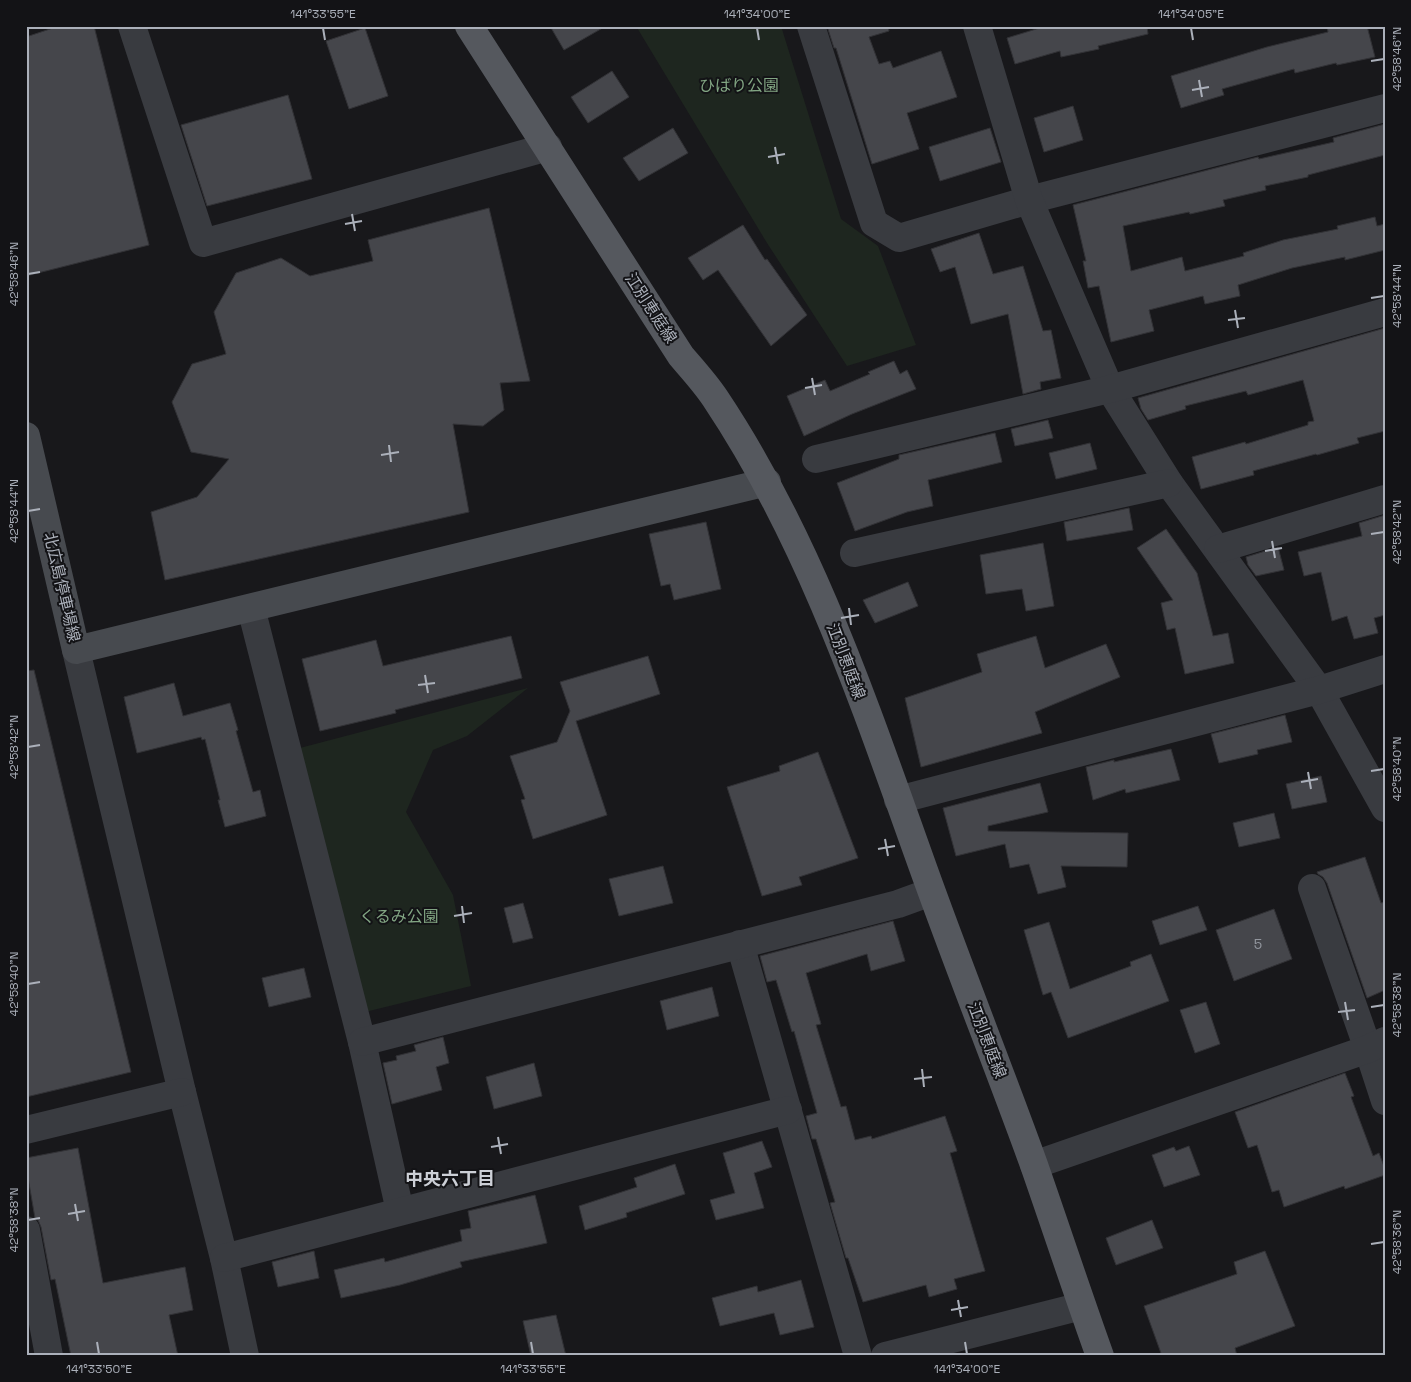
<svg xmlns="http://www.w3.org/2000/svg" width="1411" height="1382" font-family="'Space Grotesk','Noto Sans JP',sans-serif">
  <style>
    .green { fill: #1e261f }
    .building { fill: #45464b; stroke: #323236 }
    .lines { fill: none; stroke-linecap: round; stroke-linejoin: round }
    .street { stroke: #393b40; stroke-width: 28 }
    .secondary { stroke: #474a4f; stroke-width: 28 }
    .primary { stroke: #55585e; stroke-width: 28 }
    .ticks { fill: none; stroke: #abb0ba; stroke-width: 2 }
    .labels { text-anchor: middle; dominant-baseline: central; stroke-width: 4; stroke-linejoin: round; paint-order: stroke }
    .number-label { font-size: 14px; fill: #92969e }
    .park-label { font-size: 16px; fill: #82a583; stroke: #131316 }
    .street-label { font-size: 16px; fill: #abb0ba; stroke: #131316 }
    .neighbourhood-label { font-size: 18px; font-weight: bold; fill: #cccfd6; stroke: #131316 }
    .neatline { fill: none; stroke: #abb0ba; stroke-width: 2 }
    .ticks-label { font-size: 12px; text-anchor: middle; fill: #abb0ba }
  </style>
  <rect width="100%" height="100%" fill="#18181b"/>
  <!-- green -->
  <g class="green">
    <polygon points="636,26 781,26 841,219 878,246 916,345 847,366 767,243"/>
    <polygon points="528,688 467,736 433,750 406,812 453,895 471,986 365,1012 300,748"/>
  </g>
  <!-- building -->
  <g class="building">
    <polygon points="59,26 94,26 149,245 26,276 26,37"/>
    <polygon points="550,26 606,26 564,50"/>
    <polygon points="827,26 888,26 889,31 869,37 879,64 890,61 893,68 941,51 957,97 907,113 919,149 872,164 836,48 834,48"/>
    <polygon points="1046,26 1147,26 1148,34 1098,46 1099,49 1061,57 1060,51 1015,64 1007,38"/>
    <polygon points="1327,26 1367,26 1375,57 1337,65 1336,63 1295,73 1294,69 1222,89 1224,95 1181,108 1171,76 1267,47 1328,32"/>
    <polygon points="365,28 388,96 349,109 326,41"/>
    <polygon points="612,71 629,97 588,123 571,97"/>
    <polygon points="288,95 312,179 207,206 181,125"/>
    <polygon points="1073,106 1083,140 1044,152 1034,118"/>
    <polygon points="1385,124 1385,155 1308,175 1308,177 1265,186 1266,190 1223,200 1225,206 1190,214 1189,212 1123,226 1131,271 1182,257 1185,271 1244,256 1243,253 1283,240 1338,229 1337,226 1375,217 1377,226 1385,224 1385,250 1345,260 1345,257 1292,268 1238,285 1240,296 1205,304 1203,296 1149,310 1154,331 1111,342 1099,286 1088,288 1083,261 1086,261 1073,205 1258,157 1259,159 1334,142 1333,138"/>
    <polygon points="673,128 688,153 639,181 623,158"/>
    <polygon points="990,128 1001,162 940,181 929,147"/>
    <polygon points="489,208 530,381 500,383 504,410 483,426 453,424 469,512 165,580 151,512 197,497 229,459 191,452 172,402 192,364 226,354 214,312 236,273 281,258 310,276 373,261 368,240"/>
    <polygon points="743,225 765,260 767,259 807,315 771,346 718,270 703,280 688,258"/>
    <polygon points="979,233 993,274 1023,266 1043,331 1051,330 1061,378 1040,382 1041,389 1023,394 1008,314 971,324 955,267 940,272 931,249"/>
    <polygon points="1385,328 1385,431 1357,438 1359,443 1317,455 1316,454 1253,471 1254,475 1201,489 1192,457 1245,442 1246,444 1308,425 1308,422 1314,421 1303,380 1248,395 1246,391 1185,406 1186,409 1148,420 1141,409 1138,398"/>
    <polygon points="894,361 900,374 907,370 916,389 852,414 804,436 787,396 825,380 830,391 870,374 868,372"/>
    <polygon points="1048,420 1053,438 1015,446 1011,429"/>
    <polygon points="995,433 1002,462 928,480 933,506 907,512 855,531 837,483 899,459 899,455"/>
    <polygon points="1090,443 1097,469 1056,479 1049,453"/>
    <polygon points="1129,508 1133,530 1067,541 1064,522"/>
    <polygon points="1385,515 1385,615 1374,618 1378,633 1354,639 1347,616 1332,621 1321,572 1304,576 1298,552 1362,536 1359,523"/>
    <polygon points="706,522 721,589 674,600 670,584 661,586 649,534"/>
    <polygon points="1166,529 1197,573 1213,636 1228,633 1234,663 1185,674 1175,628 1167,630 1161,603 1173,600 1137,548"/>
    <polygon points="1043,543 1054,606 1026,611 1022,589 986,594 980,555"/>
    <polygon points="1278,547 1284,570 1256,576 1248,565 1246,557"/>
    <polygon points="908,582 918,606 875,623 863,600"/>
    <polygon points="511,636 522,678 395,710 396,713 320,731 302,659 376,640 383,666"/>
    <polygon points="1036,636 1045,668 1106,644 1120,677 1035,712 1042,733 921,767 905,698 982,672 977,654"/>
    <polygon points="648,656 660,694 576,721 607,815 533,839 521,800 525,799 510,756 557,742 570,711 560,682"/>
    <polygon points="34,670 131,1072 26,1097 26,671"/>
    <polygon points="174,683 183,716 230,703 238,730 236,731 253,792 260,790 266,816 225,827 218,800 220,800 205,739 202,740 201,737 137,753 124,697"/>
    <polygon points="1285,715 1292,742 1257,750 1258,754 1219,763 1211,734"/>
    <polygon points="1171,749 1180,780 1126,793 1125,789 1093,800 1086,767 1114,760 1114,762"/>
    <polygon points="818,752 858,858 799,877 802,885 762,896 727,787 780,771 779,766"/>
    <polygon points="1321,776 1327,802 1292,809 1286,784"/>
    <polygon points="1040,783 1048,812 988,826 988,831 1128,833 1127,867 1061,866 1066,887 1038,894 1029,864 1010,868 1005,844 956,856 943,808"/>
    <polygon points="1274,813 1280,838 1239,847 1233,823"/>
    <polygon points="1365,857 1381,903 1385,902 1385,990 1367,998 1327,883 1323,877 1318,874 1317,872"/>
    <polygon points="663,866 673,903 619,916 609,879"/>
    <polygon points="523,903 533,938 513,943 504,908"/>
    <polygon points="1198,906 1207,930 1160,945 1152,921"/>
    <polygon points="1274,909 1292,959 1234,981 1216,930"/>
    <polygon points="893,921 905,961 871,971 867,954 806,973 821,1024 816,1025 841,1107 846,1106 855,1140 871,1136 872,1139 945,1116 957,1151 950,1153 985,1271 954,1279 957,1289 929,1297 926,1285 863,1302 848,1258 846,1258 830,1203 835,1202 816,1139 812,1139 806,1116 817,1113 794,1031 792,1032 776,980 767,982 760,956"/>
    <polygon points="1049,922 1070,989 1131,966 1130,962 1151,954 1169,1001 1068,1038 1051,992 1043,995 1024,930"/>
    <polygon points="304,968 311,997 269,1007 262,978"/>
    <polygon points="712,987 719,1016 667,1030 660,1001"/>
    <polygon points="1206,1002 1220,1044 1195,1053 1180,1010"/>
    <polygon points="443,1037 449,1063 436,1067 442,1090 392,1104 383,1063 397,1060 396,1056 416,1051 414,1045"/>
    <polygon points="534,1063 542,1096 494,1109 486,1077"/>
    <polygon points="1345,1073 1354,1096 1351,1097 1373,1156 1379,1153 1385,1169 1385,1175 1345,1189 1344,1186 1284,1207 1279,1190 1272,1192 1257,1145 1248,1148 1235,1112"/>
    <polygon points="762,1141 772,1167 754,1173 764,1208 716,1220 710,1200 735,1193 723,1153"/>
    <polygon points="1189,1146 1200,1175 1164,1187 1152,1155 1174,1147 1176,1151"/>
    <polygon points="78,1148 103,1283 185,1267 193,1310 169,1315 178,1356 71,1356 55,1279 51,1280 41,1227 38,1220 35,1218 26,1166 26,1158"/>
    <polygon points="675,1164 685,1194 626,1213 627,1217 585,1230 579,1206 637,1187 634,1178"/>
    <polygon points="535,1195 547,1243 460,1262 462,1267 400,1285 341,1298 334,1270 384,1258 385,1262 462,1241 460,1230 471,1228 468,1211"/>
    <polygon points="1152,1220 1163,1248 1116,1265 1106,1238"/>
    <polygon points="314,1251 319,1278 278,1287 272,1262"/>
    <polygon points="1265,1251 1295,1326 1235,1348 1237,1356 1162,1356 1144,1306 1237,1274 1234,1262"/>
    <polygon points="801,1280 814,1327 780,1335 774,1313 720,1326 712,1298 757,1286 758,1292"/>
    <polygon points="556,1315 566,1356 531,1356 523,1321"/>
  </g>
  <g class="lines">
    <!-- street -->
    <g class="street">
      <polyline points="132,26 203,243 548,147"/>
      <polyline points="811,26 874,223 899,238 1029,200 1385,108"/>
      <polyline points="977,26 1029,200 1110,389 1169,483 1319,690 1385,808"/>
      <polyline points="816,459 1110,389 1385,312"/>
      <polyline points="1218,549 1385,499"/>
      <polyline points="854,553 1169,483"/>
      <polyline points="251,608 362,1042 400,1211"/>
      <polyline points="76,650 182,1092 224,1258 245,1356"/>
      <polyline points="898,800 1319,690 1385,669"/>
      <polyline points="1312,888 1368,1049 1385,1101"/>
      <polyline points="740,944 858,1356"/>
      <polyline points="362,1042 898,904 931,892"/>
      <polyline points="26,1130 182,1092"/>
      <polyline points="1034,1165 1368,1049 1385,1041"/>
      <polyline points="26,1230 49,1356"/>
      <polyline points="224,1258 788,1110"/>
      <polyline points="885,1356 1082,1306"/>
    </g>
    <!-- secondary -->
    <polyline class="secondary" points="26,436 76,650 767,482"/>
    <!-- primary -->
    <path class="primary" d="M469,26L681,356C693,370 705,383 715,398C810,540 864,703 921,862C957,963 997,1063 1034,1165C1056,1228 1077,1292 1100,1356"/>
  </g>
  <!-- ticks -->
  <path class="ticks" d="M323,28L325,40M757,28L759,40M1191,28L1193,40M1371,61L1384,59M1199,80L1202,97M1192,90L1209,87M775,147L778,164M768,157L785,154M352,214L355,231M345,224L362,221M28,274L40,272M1371,298L1384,296M1235,310L1238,328M1228,320L1245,318M812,378L815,395M805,388L822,385M389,445L391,462M381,455L399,452M28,511L40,509M1371,534L1384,532M1272,541L1275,558M1265,551L1282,548M849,608L851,625M841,618L859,615M425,675L428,693M418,685L435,683M28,747L40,745M1371,771L1384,769M1308,772L1311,789M1301,782L1318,779M885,839L888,856M878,849L895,846M462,906L464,923M454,916L472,913M28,984L40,982M1345,1002L1348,1020M1371,1007L1384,1005M1338,1012L1355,1010M922,1069L924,1087M914,1079L932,1077M498,1137L501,1154M491,1147L508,1144M75,1204L78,1221M68,1214L85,1211M28,1220L40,1218M1371,1244L1384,1242M958,1300L961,1317M951,1310L968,1307M97,1342L99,1354M531,1342L533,1354M965,1342L967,1354"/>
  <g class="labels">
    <!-- number labels -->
    <g class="number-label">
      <text x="1258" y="944">5</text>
    </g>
    <!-- park labels -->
    <g class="park-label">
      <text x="739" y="85">ひばり公園</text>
      <text x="399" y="916">くるみ公園</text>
    </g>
    <!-- street labels -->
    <g class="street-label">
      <text transform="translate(651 308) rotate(57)">江別恵庭線</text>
      <text transform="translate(62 587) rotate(77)">北広島停車場線</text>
      <text transform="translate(846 661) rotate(69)">江別恵庭線</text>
      <text transform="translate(987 1040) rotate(69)">江別恵庭線</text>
    </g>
    <!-- neighbourhood labels -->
    <g class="neighbourhood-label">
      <text x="450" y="1178">中央六丁目</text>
    </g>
  </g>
  <!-- border -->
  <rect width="1411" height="1382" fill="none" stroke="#131316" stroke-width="55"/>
  <rect x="28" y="28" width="1356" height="1326" class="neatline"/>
  <g class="ticks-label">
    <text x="323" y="18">141°33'55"E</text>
    <text x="757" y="18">141°34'00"E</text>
    <text x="1191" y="18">141°34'05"E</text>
    <text transform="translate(1397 59) rotate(-90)" y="4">42°58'46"N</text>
    <text transform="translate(14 274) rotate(-90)" y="4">42°58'46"N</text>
    <text transform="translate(1397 296) rotate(-90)" y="4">42°58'44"N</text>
    <text transform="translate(14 511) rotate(-90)" y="4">42°58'44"N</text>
    <text transform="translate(1397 532) rotate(-90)" y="4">42°58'42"N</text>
    <text transform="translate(14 747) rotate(-90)" y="4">42°58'42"N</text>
    <text transform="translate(1397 769) rotate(-90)" y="4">42°58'40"N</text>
    <text transform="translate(14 984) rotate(-90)" y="4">42°58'40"N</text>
    <text transform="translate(1397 1005) rotate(-90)" y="4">42°58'38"N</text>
    <text transform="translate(14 1220) rotate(-90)" y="4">42°58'38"N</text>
    <text transform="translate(1397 1242) rotate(-90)" y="4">42°58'36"N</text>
    <text x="99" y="1373">141°33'50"E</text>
    <text x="533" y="1373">141°33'55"E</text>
    <text x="967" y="1373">141°34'00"E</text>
  </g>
</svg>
